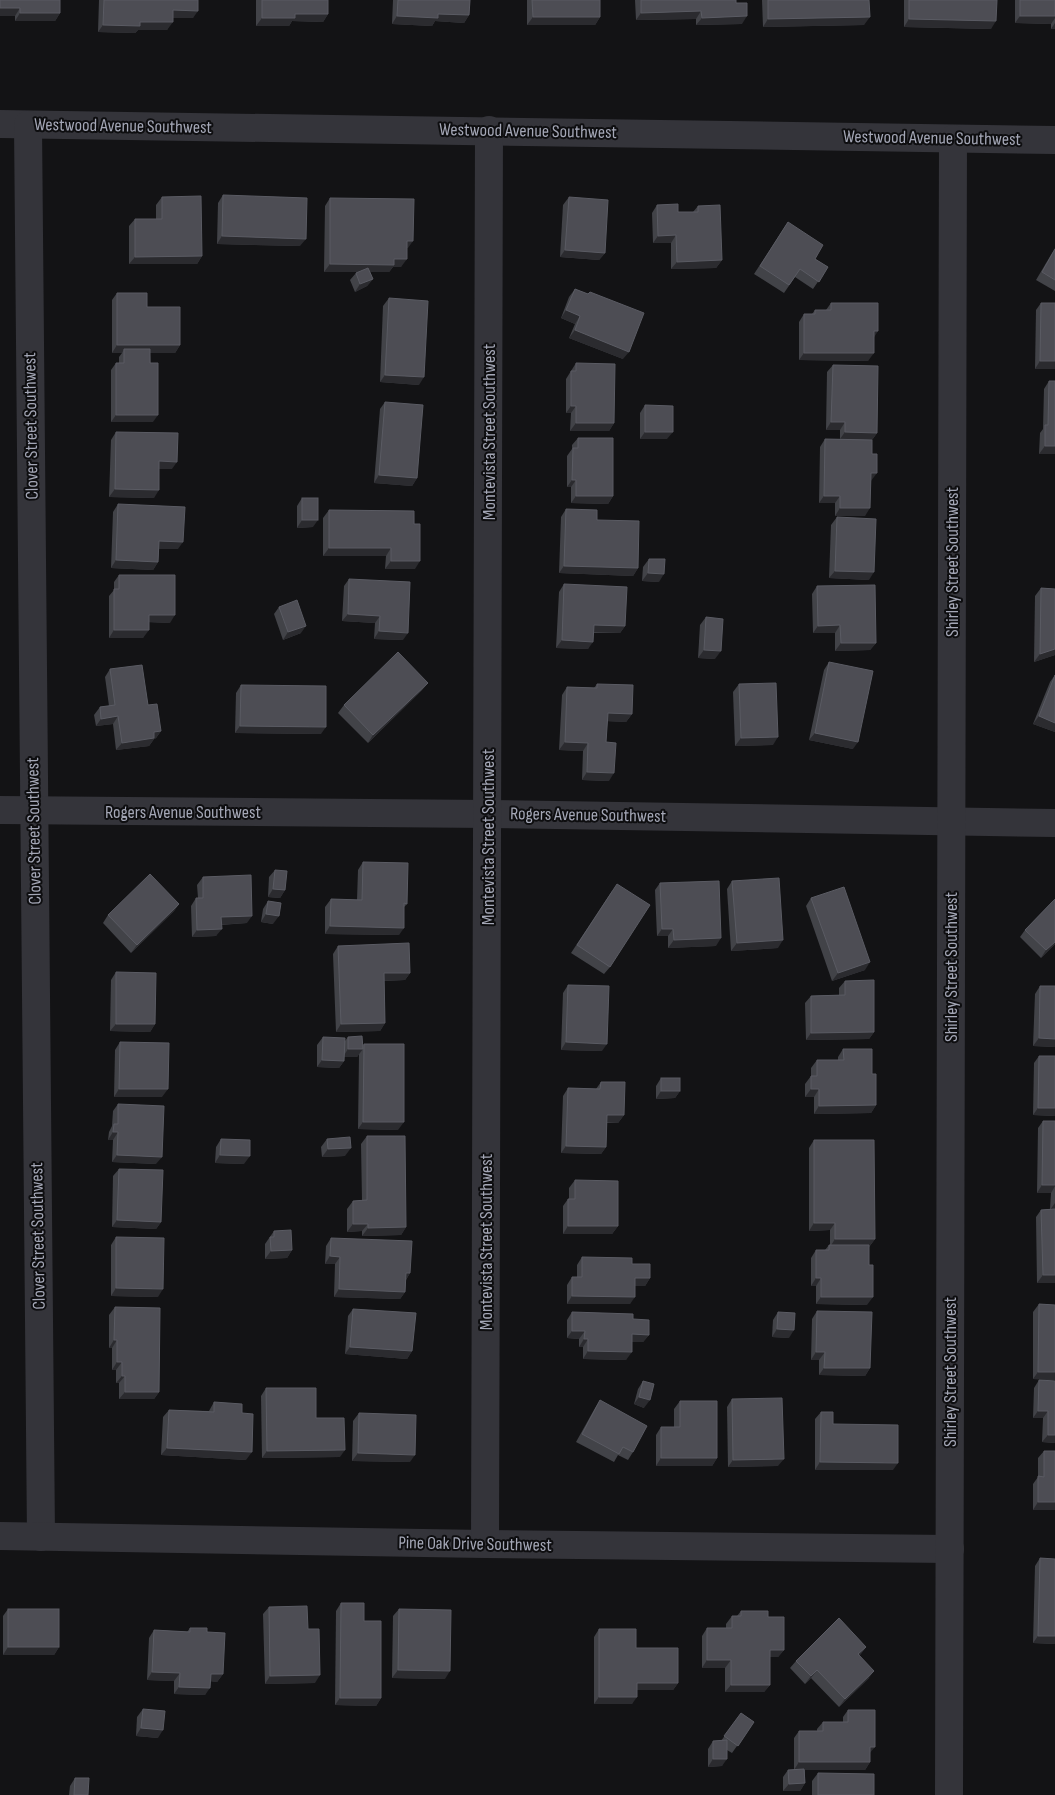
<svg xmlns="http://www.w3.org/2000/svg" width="1055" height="1795" font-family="'Sofia Sans Condensed',sans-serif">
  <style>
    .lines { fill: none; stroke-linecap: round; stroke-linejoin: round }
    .minor { stroke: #34343a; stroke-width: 28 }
    .wall { fill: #424348 }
    .shaded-wall { fill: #2b2b2f }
    .building { fill: #4d4d54; stroke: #5a5b63 }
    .labels { text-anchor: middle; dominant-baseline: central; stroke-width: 4; stroke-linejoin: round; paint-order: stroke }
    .street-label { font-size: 18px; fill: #a4a7b6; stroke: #0e0e10 }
  </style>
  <rect width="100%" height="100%" fill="#131315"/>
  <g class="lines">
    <!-- minor -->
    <g class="minor">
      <polyline points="0,124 1055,140"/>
      <polyline points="28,125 41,1537"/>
      <polyline points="0,810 489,814 1055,823"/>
      <polyline points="0,1536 485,1544 950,1549"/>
      <polyline points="485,1544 489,130"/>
      <polyline points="949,1795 953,139"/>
    </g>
  </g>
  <!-- wall -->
  <g class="wall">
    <polygon points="0,0 60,13 55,21 15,21 15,16 0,16"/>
    <polygon points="99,0 198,0 193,18 173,18 167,30 138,30 135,33 98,32"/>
    <polygon points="256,0 328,0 328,14 323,22 292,21 289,26 256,26"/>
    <polygon points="393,0 470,0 469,15 464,23 435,21 432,26 392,24"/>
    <polygon points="527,0 600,0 600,17 595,25 527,25"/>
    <polygon points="635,0 736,0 736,3 742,24 696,25 696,19 636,20"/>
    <polygon points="762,0 869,0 864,25 763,27"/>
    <polygon points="904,0 997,0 991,29 904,27"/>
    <polygon points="1015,0 1055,0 1055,29 1051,29 1051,24 1015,23"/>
    <polygon points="223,195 300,246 217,244 218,203"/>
    <polygon points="162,197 202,256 197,264 129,264 129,226 135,219 156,219 156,205"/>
    <polygon points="569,197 605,253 599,260 560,257 563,205"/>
    <polygon points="330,198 408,248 407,248 401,267 393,267 389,272 370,272 373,279 367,286 355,292 350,280 356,273 358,272 324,272 325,206"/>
    <polygon points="657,205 678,212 693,212 698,206 722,260 716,268 671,269 671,243 653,243 652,213"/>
    <polygon points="788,222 815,259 828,267 813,289 795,277 784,293 754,274"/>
    <polygon points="1055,248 1055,291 1036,280"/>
    <polygon points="575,289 588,294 590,292 623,359 569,338 575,324 561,318 569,297"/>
    <polygon points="117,293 147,307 180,345 175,353 150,353 153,422 111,422 111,370 116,363 119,363 119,357 122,353 112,353 112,300"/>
    <polygon points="389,298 419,385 380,382 383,306"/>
    <polygon points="831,303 874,337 868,361 799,360 799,322 804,314 812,314 815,310 826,310"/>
    <polygon points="1041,303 1055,369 1035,369 1036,310"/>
    <polygon points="576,363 614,423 609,431 570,431 571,413 566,413 566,379"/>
    <polygon points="833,365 877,433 872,440 871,481 865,516 835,516 835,503 819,503 820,447 825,439 840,439 840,430 826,430 827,372"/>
    <polygon points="1049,381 1055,454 1039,454 1040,433 1043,429 1044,389"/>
    <polygon points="385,402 417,478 412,486 374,483 380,409"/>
    <polygon points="645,405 667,439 640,439 640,413"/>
    <polygon points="116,432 172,469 159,469 154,498 109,497 111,440"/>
    <polygon points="578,438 613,496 608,504 571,503 571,487 567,487 567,456 572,449 572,445"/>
    <polygon points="302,498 313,527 297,528 297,506"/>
    <polygon points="118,504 178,549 159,549 158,562 153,570 111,568 113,512"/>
    <polygon points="566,509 597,520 638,568 633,576 559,573 561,517"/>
    <polygon points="329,510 414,511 415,569 385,569 386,556 323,556 323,518"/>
    <polygon points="837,517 869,580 829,578 831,525"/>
    <polygon points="649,559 659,582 642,581 643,567"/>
    <polygon points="119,575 170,623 149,622 143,638 109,638 109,596 114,590 114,582"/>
    <polygon points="349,579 403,640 374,639 375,623 342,621 344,586"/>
    <polygon points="564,584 625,626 620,633 594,633 588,649 556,648 559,592"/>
    <polygon points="817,586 876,643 870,650 835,651 835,633 813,633 812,594"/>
    <polygon points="1041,588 1055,589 1055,655 1034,662 1035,596"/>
    <polygon points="279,607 301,633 283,640 274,614"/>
    <polygon points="706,617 715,659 698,658 700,625"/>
    <polygon points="829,662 853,749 809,740 824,670"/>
    <polygon points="110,669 148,705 161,731 156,738 154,739 149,746 116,750 113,724 96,726 94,715 100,707 109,706 105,677"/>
    <polygon points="1055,675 1055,732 1033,724 1050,682"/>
    <polygon points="428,683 422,690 368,743 338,713 344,705"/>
    <polygon points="597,684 632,714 626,722 607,721 606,742 609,781 582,780 583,751 559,750 562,695 567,687 594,688"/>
    <polygon points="739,684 773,745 735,746 733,692"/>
    <polygon points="241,685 321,734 235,733 236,693"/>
    <polygon points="363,862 407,904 404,907 399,935 325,934 325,907 331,899 357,900 358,870"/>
    <polygon points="275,870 285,890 280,898 268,897 269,877"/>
    <polygon points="203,877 247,923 221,925 216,936 192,937 191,906 196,898 198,898 197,885"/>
    <polygon points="732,881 778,948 731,951 727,889"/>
    <polygon points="660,883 716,946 668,948 668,936 657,936 655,890"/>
    <polygon points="612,891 610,967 604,974 571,953"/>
    <polygon points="811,898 865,970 832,981 806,906"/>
    <polygon points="1055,899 1055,944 1041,958 1020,937 1025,930"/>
    <polygon points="268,901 273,924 261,922 263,909"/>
    <polygon points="179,904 174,911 131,953 103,923 108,915"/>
    <polygon points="338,946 410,973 405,980 384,981 385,1023 380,1031 336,1032 333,954"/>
    <polygon points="116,972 155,1024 150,1032 110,1031 111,980"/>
    <polygon points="845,981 874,1032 869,1039 806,1040 805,1003 811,996 839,995 839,988"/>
    <polygon points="568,985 602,1051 561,1050 563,993"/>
    <polygon points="1040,986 1055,1047 1033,1046 1035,994"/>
    <polygon points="323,1037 345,1041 348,1037 362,1046 364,1044 398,1130 358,1129 359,1054 357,1057 344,1057 344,1061 339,1068 317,1067 317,1045"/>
    <polygon points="120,1042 162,1097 114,1097 115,1050"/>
    <polygon points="843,1049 872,1074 876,1105 871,1113 814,1114 814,1097 805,1097 805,1084 811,1076 811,1068 817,1060 838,1060 838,1057"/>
    <polygon points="1039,1056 1055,1056 1055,1116 1033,1115 1034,1063"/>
    <polygon points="661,1078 680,1091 675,1098 656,1099 656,1086"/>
    <polygon points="601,1082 624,1115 618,1123 607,1123 606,1147 601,1154 561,1153 563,1096 568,1088 596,1089"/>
    <polygon points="118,1104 156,1164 112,1162 113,1140 108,1140 109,1132 112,1126 113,1111"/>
    <polygon points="1043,1121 1055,1121 1055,1283 1037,1283 1036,1217 1041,1210 1050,1209 1051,1193 1037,1193 1038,1128"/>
    <polygon points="367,1136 406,1227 401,1235 362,1236 362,1231 347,1232 347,1209 353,1201 362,1201 361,1144"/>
    <polygon points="221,1139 244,1164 215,1163 216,1147"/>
    <polygon points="327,1139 345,1156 322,1157 321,1147"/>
    <polygon points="814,1140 875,1239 869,1247 867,1305 816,1304 816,1286 811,1286 811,1258 816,1250 825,1250 829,1245 830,1245 830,1230 809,1231 809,1148"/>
    <polygon points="119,1169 161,1222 156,1229 112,1227 113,1176"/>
    <polygon points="575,1180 618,1226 612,1234 563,1234 563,1206 568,1199 569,1199 569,1188"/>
    <polygon points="274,1231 292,1250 287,1258 265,1259 265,1244"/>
    <polygon points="116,1237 158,1297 111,1296 111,1245"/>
    <polygon points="331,1238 410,1273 406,1280 405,1292 400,1299 334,1297 335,1264 325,1264 326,1246"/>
    <polygon points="582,1257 632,1264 650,1278 645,1286 635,1286 630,1304 567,1304 567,1285 572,1277 577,1277 577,1265"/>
    <polygon points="1039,1304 1055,1305 1055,1380 1033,1379 1033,1312"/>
    <polygon points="115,1307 159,1392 154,1399 119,1399 119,1383 116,1383 116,1370 112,1370 112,1348 109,1348 109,1315"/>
    <polygon points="353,1309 412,1351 407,1359 345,1354 348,1316"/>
    <polygon points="817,1311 870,1368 865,1376 819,1375 819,1360 811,1360 812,1319"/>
    <polygon points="572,1312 633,1319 649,1335 643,1342 632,1342 626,1360 583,1359 583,1347 579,1347 579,1339 567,1338 567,1320"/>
    <polygon points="778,1312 789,1338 772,1337 773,1320"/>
    <polygon points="1039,1380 1055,1381 1055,1443 1042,1442 1043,1418 1033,1418 1034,1388"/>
    <polygon points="643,1381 644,1408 634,1404 638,1389"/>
    <polygon points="266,1388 316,1418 340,1457 262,1458 261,1396"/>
    <polygon points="732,1399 778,1466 728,1467 727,1407"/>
    <polygon points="600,1400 633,1452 628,1460 618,1455 614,1462 576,1442 595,1408"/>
    <polygon points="680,1401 717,1458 712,1466 656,1466 656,1435 661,1427 674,1427 674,1409"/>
    <polygon points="214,1402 242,1413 246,1460 161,1455 163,1417 169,1410 209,1411"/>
    <polygon points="821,1412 833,1424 893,1470 815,1470 815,1419"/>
    <polygon points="359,1413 410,1462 352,1461 353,1421"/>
    <polygon points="1044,1451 1055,1510 1033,1510 1033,1484 1038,1477 1038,1458"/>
    <polygon points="1040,1558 1055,1559 1055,1644 1033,1643 1035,1566"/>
    <polygon points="341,1603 364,1621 381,1698 376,1706 335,1705 336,1611"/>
    <polygon points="269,1607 308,1629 315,1683 265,1684 263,1614"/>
    <polygon points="8,1609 59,1647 54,1655 3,1655 3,1616"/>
    <polygon points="399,1609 445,1679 392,1678 393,1616"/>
    <polygon points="741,1611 768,1617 784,1650 778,1657 770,1657 770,1685 764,1692 725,1692 725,1668 702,1668 702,1636 707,1628 726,1628 726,1624 732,1616 737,1616"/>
    <polygon points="190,1628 207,1632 223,1674 217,1682 211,1681 205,1695 174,1694 174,1681 147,1680 149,1638 154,1630 187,1632"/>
    <polygon points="599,1629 636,1648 678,1683 673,1690 637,1690 632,1704 594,1704 594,1637"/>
    <polygon points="866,1647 859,1656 869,1678 839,1707 811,1678 805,1684 790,1668 796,1661"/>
    <polygon points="143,1709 158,1738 136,1736 137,1717"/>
    <polygon points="848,1710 870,1754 870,1762 865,1770 805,1770 805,1783 800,1791 783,1791 783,1777 788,1770 794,1770 794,1738 799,1731 817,1731 817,1729 823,1722 843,1722 843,1717"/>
    <polygon points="741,1713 754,1722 732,1753 727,1750 722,1766 708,1767 708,1749 713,1741 721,1741"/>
    <polygon points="818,1773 874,1795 812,1795 812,1781"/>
    <polygon points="75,1778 88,1795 69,1795 70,1786"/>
  </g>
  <!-- shaded-wall -->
  <g class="shaded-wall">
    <polygon points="0,8 20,8 15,16 0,16"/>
    <polygon points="173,10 198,11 193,18 167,18"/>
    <polygon points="701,11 696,19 636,20 641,13"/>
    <polygon points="20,13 60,13 55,21 15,21"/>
    <polygon points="295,14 328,14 323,22 292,21 289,26 256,26 262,18"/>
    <polygon points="438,14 469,15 464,23 435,21 432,26 392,24 397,16"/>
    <polygon points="747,16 742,24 696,25 702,18"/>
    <polygon points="1020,16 1055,16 1055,18 1051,24 1015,23"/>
    <polygon points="533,17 600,17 595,25 527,25"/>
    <polygon points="870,17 864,25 763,27 768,19"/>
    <polygon points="909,19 996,21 991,29 904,27"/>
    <polygon points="140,22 173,22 167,30 138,30 135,33 98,32 103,25"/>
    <polygon points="1055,23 1055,29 1051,29"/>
    <polygon points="676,235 671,243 653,243 658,236"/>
    <polygon points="222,236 306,239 300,246 217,244"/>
    <polygon points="407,241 413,241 408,248 402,248"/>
    <polygon points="565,250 605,253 599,260 560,257"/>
    <polygon points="202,256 197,264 129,264 135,257"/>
    <polygon points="394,259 407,259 401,267 393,267 389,272 324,272 330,264"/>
    <polygon points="722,260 716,268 671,269 677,262"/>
    <polygon points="373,279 367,286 355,292 360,284"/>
    <polygon points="566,310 580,316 575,324 561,318"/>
    <polygon points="575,330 629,352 623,359 569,338"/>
    <polygon points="874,331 878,331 873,339"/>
    <polygon points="117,345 180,345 175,353 124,353 124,349 122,353 112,353"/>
    <polygon points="804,353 874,353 868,361 799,360"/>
    <polygon points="1040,361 1055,361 1055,369 1035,369"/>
    <polygon points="385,375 424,377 419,385 380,382"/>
    <polygon points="571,406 576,406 571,413 566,413"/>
    <polygon points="116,415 158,415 153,422 111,422"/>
    <polygon points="831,422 845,422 840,430 826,430"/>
    <polygon points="576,423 614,423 609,431 570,431"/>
    <polygon points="645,432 673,432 667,439 640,439"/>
    <polygon points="845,432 877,433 872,440 840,439"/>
    <polygon points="1045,446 1055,446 1055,454 1039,454"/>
    <polygon points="159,461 177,462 172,469 154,469"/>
    <polygon points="871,473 877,473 871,481 865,481"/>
    <polygon points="379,475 417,478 412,486 374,483"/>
    <polygon points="572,480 576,480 571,487 567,487"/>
    <polygon points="115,489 159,490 154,498 109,497"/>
    <polygon points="576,496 613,496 608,504 571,503"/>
    <polygon points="824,496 840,496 835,503 819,503"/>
    <polygon points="840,508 870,508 865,516 835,516"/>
    <polygon points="302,520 318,520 313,527 297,528"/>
    <polygon points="159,541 183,542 178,549 154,549"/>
    <polygon points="329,548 391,548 386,556 323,556"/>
    <polygon points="116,560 158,562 153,570 111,568"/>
    <polygon points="391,561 420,561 415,569 385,569"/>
    <polygon points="564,566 638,568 633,576 559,573"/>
    <polygon points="835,571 874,572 869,580 829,578"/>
    <polygon points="648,573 664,574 659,582 642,581"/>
    <polygon points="348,614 380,616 375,623 342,621"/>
    <polygon points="149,615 175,615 170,623 143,622"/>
    <polygon points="594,625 625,626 620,633 589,632"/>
    <polygon points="840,625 835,633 813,633 818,626"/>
    <polygon points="306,626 301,633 283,640 288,632"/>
    <polygon points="114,630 149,630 143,638 109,638"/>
    <polygon points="379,631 408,633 403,640 374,639"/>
    <polygon points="562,640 593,642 588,649 556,648"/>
    <polygon points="841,643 876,643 870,650 835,651"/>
    <polygon points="1055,649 1055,655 1034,662 1040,654"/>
    <polygon points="704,650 721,651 715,659 698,658"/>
    <polygon points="428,683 422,690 368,743 373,735"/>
    <polygon points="608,713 632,714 626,722 602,721"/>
    <polygon points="118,716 113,724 96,726 101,719"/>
    <polygon points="1039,716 1055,723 1055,732 1033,724"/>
    <polygon points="240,726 326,727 321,734 235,733"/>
    <polygon points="161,731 156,738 154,739 149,746 116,750 122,743 154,732"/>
    <polygon points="815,733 858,742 853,749 809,740"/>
    <polygon points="778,737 773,745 735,746 741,738"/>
    <polygon points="565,742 588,743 583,751 559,750"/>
    <polygon points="587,772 614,773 609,781 582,780"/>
    <polygon points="273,889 285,890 280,898 268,897"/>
    <polygon points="179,904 174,911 131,953 137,945"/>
    <polygon points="266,914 279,916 273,924 261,922"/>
    <polygon points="252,916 247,923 216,925 221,917"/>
    <polygon points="330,926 404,928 399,935 325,934"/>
    <polygon points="222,929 216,936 192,937 197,930"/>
    <polygon points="662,929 673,929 668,936 657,936"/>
    <polygon points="721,938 716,946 668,948 674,940"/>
    <polygon points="783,940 778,948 731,951 737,943"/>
    <polygon points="1055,942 1055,944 1041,958 1046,950"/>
    <polygon points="870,962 865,970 832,981 838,973"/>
    <polygon points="384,973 410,973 405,980 379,981"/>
    <polygon points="385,1023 380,1031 336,1032 341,1024"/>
    <polygon points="116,1024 155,1024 150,1032 110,1031"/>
    <polygon points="874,1032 869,1039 806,1040 811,1033"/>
    <polygon points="1039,1038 1055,1039 1055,1047 1033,1046"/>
    <polygon points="566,1042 607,1044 602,1051 561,1050"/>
    <polygon points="348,1049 363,1049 357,1057 343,1057"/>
    <polygon points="322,1060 344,1061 339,1068 317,1067"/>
    <polygon points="119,1089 168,1089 162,1097 114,1097"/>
    <polygon points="811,1089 819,1089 814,1097 805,1097"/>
    <polygon points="661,1091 680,1091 675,1098 656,1099"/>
    <polygon points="876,1105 871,1113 814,1114 819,1106"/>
    <polygon points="1038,1108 1055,1108 1055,1116 1033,1115"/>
    <polygon points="607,1115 624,1115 618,1123 601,1122"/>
    <polygon points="363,1122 404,1122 398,1130 358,1129"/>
    <polygon points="113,1132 118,1132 113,1140 108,1140"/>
    <polygon points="566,1146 606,1147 601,1154 561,1153"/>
    <polygon points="351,1148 345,1156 322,1157 328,1149"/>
    <polygon points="117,1155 162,1157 156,1164 112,1162"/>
    <polygon points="220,1155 250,1156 244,1164 215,1163"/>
    <polygon points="1042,1185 1055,1185 1055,1186 1051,1193 1037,1193"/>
    <polygon points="1055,1203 1055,1210 1050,1210"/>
    <polygon points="117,1220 161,1222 156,1229 112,1227"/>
    <polygon points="814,1223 835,1223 830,1230 809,1231"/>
    <polygon points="353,1224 368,1224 362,1231 347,1232"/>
    <polygon points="568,1226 618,1226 612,1234 563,1234"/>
    <polygon points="406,1227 401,1235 362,1236 368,1228"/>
    <polygon points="835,1239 875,1239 869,1247 830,1247"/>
    <polygon points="292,1250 287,1258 265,1259 271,1251"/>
    <polygon points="330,1256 340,1257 335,1264 325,1264"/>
    <polygon points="406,1273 410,1273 405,1281"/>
    <polygon points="1043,1275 1055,1275 1055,1283 1037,1283"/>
    <polygon points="635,1278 650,1278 645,1286 630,1286"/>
    <polygon points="816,1278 821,1278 816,1286 811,1286"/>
    <polygon points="116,1288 163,1289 158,1297 111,1296"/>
    <polygon points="339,1289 405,1292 400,1299 334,1297"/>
    <polygon points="572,1296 635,1297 630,1304 567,1304"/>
    <polygon points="821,1297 873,1297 867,1305 816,1304"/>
    <polygon points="777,1329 794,1330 789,1338 772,1337"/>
    <polygon points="572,1331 585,1331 579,1339 567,1338"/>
    <polygon points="632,1334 649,1335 643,1342 627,1342"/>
    <polygon points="584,1339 588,1339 583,1347 579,1347"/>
    <polygon points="114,1340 117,1340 112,1348 109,1348"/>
    <polygon points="350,1347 412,1351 407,1359 345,1354"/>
    <polygon points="588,1351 632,1352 626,1360 583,1359"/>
    <polygon points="816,1352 825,1352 819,1360 811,1360"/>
    <polygon points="117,1362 122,1362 116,1370 112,1370"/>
    <polygon points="824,1368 870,1368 865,1376 819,1375"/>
    <polygon points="1038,1372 1055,1372 1055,1380 1033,1379"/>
    <polygon points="122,1376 125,1376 119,1383 116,1383"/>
    <polygon points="125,1392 159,1392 154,1399 119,1399"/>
    <polygon points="639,1397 650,1400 644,1408 634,1404"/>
    <polygon points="1038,1411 1048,1411 1043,1418 1033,1418"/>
    <polygon points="1048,1435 1055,1435 1055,1443 1042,1442"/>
    <polygon points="167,1448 252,1452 246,1460 161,1455"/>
    <polygon points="345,1450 340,1457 262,1458 267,1451"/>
    <polygon points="358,1453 415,1455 410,1462 352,1461"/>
    <polygon points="661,1458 717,1458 712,1466 656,1466"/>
    <polygon points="784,1459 778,1466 728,1467 733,1460"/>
    <polygon points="820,1462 898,1463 893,1470 815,1470"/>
    <polygon points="1038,1502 1055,1502 1055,1510 1033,1510"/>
    <polygon points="1038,1636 1055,1636 1055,1644 1033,1643"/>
    <polygon points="8,1647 59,1647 54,1655 3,1655"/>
    <polygon points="866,1647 861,1654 853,1662 858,1654"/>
    <polygon points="770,1650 784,1650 778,1657 764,1657"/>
    <polygon points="707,1660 731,1660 725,1668 702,1668"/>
    <polygon points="398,1670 450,1671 445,1679 392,1678"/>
    <polygon points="817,1670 811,1678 805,1684 811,1676"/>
    <polygon points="874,1671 869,1678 839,1707 845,1699"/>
    <polygon points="152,1672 180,1673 174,1681 147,1680"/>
    <polygon points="211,1674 223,1674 217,1682 206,1681"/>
    <polygon points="320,1675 315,1683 265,1684 270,1676"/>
    <polygon points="637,1683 678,1683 673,1690 632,1690"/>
    <polygon points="731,1685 770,1685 764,1692 725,1692"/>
    <polygon points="179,1687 210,1688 205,1695 174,1694"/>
    <polygon points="599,1697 637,1697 632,1704 594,1704"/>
    <polygon points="340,1698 381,1698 376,1706 335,1705"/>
    <polygon points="141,1728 163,1730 158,1738 136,1736"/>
    <polygon points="870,1747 875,1747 869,1754"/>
    <polygon points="713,1759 727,1759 722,1766 708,1767"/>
    <polygon points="799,1762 870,1762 865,1770 794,1770"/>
    <polygon points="805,1783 800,1791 783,1791 789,1784"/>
  </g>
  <!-- building -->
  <g class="building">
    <polygon points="0,0 60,0 60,13 20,13 20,8 0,8"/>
    <polygon points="104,0 198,0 198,11 173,10 173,22 140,22 140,26 103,25"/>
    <polygon points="262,0 328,0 328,14 295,14 295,18 262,18"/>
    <polygon points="398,0 470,0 469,15 438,14 438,18 397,16"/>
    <polygon points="532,0 600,0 600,17 533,17"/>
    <polygon points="641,0 736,0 736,3 747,3 747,16 702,18 701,11 641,13"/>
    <polygon points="768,0 869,0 870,17 768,19"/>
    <polygon points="909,0 997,0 996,21 909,19"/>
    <rect x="1020" y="0" width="35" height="16"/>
    <polygon points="223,195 307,198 306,239 222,236"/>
    <polygon points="201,196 202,256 135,257 135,219 162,219 162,197"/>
    <polygon points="569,197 608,200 605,253 565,250"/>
    <polygon points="330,198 414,199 413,241 407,241 407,259 394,259 394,265 330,264"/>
    <polygon points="678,204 678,212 698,212 698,206 720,205 722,260 677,262 676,235 658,236 657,205"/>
    <polygon points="788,222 823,245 815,259 828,267 819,282 800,269 789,285 760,266"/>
    <polygon points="1055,249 1055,280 1042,272"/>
    <polygon points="368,268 373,279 360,284 356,273"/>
    <polygon points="575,289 588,294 590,292 644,313 629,352 575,330 580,316 566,310"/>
    <polygon points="117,293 147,293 147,307 180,307 180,345 117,345"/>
    <polygon points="389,298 428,301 424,377 385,375"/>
    <polygon points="831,303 878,303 878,331 874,331 874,353 804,353 804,314 815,314 815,310 831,310"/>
    <polygon points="1041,303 1055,303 1055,361 1040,361"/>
    <polygon points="124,349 150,349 150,363 158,363 158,415 116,415 116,363 124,363"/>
    <polygon points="576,363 615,364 614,423 576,423 576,406 571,406 571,371 576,371"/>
    <polygon points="833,365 878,366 877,433 845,432 845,422 831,422"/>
    <polygon points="1049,381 1055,381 1055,446 1045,446 1045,425 1048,425"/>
    <polygon points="385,402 423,405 417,478 379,475"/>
    <polygon points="645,405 673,406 673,432 645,432"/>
    <polygon points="116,432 178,433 177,462 159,461 159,490 115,489"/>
    <polygon points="578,438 613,438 613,496 576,496 576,480 572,480 573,448 578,448"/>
    <polygon points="825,439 872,440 872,454 877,454 877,473 871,473 870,508 840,508 840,496 824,496"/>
    <rect x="302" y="498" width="16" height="22"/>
    <polygon points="118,504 185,507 183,542 159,541 158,562 116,560"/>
    <polygon points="566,509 597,510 597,520 639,521 638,568 564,566"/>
    <polygon points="329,510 414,511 414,524 420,524 420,561 391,561 391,548 329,548"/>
    <polygon points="837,517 876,519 874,572 835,571"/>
    <polygon points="649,559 665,559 664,574 648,573"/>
    <polygon points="119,575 175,575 175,615 149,615 149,630 114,630 114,589 119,589"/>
    <polygon points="349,579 410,582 408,633 379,631 380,616 348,614"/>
    <polygon points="564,584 627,587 625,626 594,625 593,642 562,640"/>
    <polygon points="875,585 876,643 841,643 840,625 818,626 817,586"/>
    <polygon points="1041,588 1055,589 1055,649 1040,654"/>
    <polygon points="297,600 306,626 288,632 279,607"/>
    <polygon points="706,617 723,619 721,651 704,650"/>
    <polygon points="398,652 428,683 373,735 344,705"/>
    <polygon points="829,662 873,671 858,742 815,733"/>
    <polygon points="142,665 148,705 157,704 161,731 154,732 154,738 122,743 118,716 101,719 100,707 115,705 110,669"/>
    <polygon points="1055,675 1055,723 1039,716"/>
    <polygon points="776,683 778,737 741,738 739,684"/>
    <polygon points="597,684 633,685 632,714 608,713 606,742 616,743 614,773 587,772 588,743 565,742 567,687 597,688"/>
    <polygon points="241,685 326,686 326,727 240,726"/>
    <polygon points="363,862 408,863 407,904 404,903 404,928 330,926 331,899 362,900"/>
    <polygon points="275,870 287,871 285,890 273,889"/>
    <polygon points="150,874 179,904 137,945 108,915"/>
    <polygon points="251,875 252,916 221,917 222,929 197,930 196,898 203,898 203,877"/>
    <polygon points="779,878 783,940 737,943 732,881"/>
    <polygon points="719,881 721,938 674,940 673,929 662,929 660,883"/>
    <polygon points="617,884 650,905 610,967 577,945"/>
    <polygon points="844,887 870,962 838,973 811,898"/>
    <polygon points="1055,899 1055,942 1046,950 1025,930"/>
    <polygon points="268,901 281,903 279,916 266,914"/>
    <polygon points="409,943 410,973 384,973 385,1023 341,1024 338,946"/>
    <polygon points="116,972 156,973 155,1024 116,1024"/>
    <polygon points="874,980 874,1032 811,1033 811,996 845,995 845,981"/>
    <polygon points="568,985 609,986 607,1044 566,1042"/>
    <polygon points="1040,986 1055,986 1055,1039 1039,1038"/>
    <polygon points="362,1036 363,1049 348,1049 348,1037"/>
    <polygon points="323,1037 345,1038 344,1061 322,1060"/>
    <polygon points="120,1042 169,1043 168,1089 119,1089"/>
    <polygon points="364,1044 404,1044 404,1122 363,1122"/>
    <polygon points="843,1049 872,1049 872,1074 876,1074 876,1105 819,1106 819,1089 811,1089 811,1076 817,1076 817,1060 844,1060"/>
    <polygon points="1039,1056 1055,1056 1055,1108 1038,1108"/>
    <rect x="661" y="1078" width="19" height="13"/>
    <polygon points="601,1082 625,1082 624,1115 607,1115 606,1147 566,1146 568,1088 600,1089"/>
    <polygon points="118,1104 164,1106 162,1157 117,1155 118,1132 113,1132 114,1124 118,1124"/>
    <polygon points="1043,1121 1055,1121 1055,1185 1042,1185"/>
    <polygon points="367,1136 405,1136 406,1227 368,1228 368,1224 353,1224 353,1201 367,1200"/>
    <polygon points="350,1137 351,1148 328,1149 327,1139"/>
    <polygon points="221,1139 250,1140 250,1156 220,1155"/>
    <polygon points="814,1140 874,1140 875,1239 835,1239 835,1223 814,1223"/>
    <polygon points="119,1169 163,1170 161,1222 117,1220"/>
    <polygon points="575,1180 618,1181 618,1226 568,1226 568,1199 575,1199"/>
    <polygon points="1055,1209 1055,1275 1043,1275 1041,1210"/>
    <polygon points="291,1230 292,1250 271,1251 270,1237 274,1237 274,1231"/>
    <polygon points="116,1237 164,1238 163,1289 116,1288"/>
    <polygon points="331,1238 412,1241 410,1273 406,1273 405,1292 339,1289 340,1257 330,1256"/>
    <polygon points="829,1245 869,1245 869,1265 873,1265 873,1297 821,1297 821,1278 816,1278 816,1250 829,1250"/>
    <polygon points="582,1257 632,1258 632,1264 650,1264 650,1278 635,1278 635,1297 572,1296 572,1277 582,1277"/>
    <polygon points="1039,1304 1055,1305 1055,1372 1038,1372"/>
    <polygon points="115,1307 160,1308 159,1392 125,1392 125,1376 122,1376 122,1362 117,1362 117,1340 114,1340"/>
    <polygon points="353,1309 416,1313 412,1351 350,1347"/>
    <polygon points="817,1311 872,1312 870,1368 824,1368 825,1352 816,1352"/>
    <polygon points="572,1312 633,1314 633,1319 649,1320 649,1335 632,1334 632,1352 588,1351 588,1339 584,1339 585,1331 572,1331"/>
    <polygon points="778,1312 795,1313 794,1330 777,1329"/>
    <polygon points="1039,1380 1055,1381 1055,1435 1048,1435 1048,1411 1038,1411"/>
    <polygon points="643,1381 654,1384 650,1400 639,1397"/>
    <polygon points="266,1388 316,1388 316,1418 344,1418 345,1450 267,1451"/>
    <polygon points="782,1398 784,1459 733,1460 732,1399"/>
    <polygon points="600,1400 647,1426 633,1452 623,1447 619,1454 582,1434"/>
    <polygon points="680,1401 717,1401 717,1458 661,1458 661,1427 680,1427"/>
    <polygon points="214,1402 242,1404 242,1413 253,1414 252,1452 167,1448 169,1410 214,1412"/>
    <polygon points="821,1412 833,1412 833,1424 898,1425 898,1463 820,1462"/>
    <polygon points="359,1413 416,1415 415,1455 358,1453"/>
    <polygon points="1044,1451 1055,1451 1055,1502 1038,1502 1038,1476 1044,1477"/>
    <polygon points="1040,1558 1055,1559 1055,1636 1038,1636"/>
    <polygon points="341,1603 364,1603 364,1621 381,1621 381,1698 340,1698"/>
    <polygon points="307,1606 308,1629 319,1629 320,1675 270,1676 269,1607"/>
    <rect x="8" y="1609" width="51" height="38"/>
    <polygon points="399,1609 451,1610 450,1671 398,1670"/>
    <polygon points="741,1611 768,1611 768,1617 784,1617 784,1650 770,1650 770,1685 731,1685 731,1660 707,1660 707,1628 732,1628 732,1616 741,1616"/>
    <polygon points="839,1618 866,1647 858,1654 874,1671 845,1699 817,1670 811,1676 796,1661"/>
    <polygon points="190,1628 207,1628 207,1632 225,1633 223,1674 211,1674 210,1688 179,1687 180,1673 152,1672 154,1630 190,1632"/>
    <polygon points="599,1629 636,1629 636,1648 678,1648 678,1683 637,1683 637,1697 599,1697"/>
    <polygon points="143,1709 165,1711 163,1730 141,1728"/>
    <polygon points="848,1710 875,1710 875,1747 870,1747 870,1762 799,1762 799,1731 823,1731 823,1722 848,1722"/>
    <polygon points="741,1713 754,1722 738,1746 724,1736"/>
    <polygon points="727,1740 727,1759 713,1759 713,1741"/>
    <polygon points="804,1769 805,1783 789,1784 788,1770"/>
    <polygon points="818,1773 874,1774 874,1795 818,1795"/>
    <polygon points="75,1778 89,1778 88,1795 74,1795"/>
  </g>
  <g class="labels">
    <!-- street labels -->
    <g class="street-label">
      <text transform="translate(123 126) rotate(1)">Westwood Avenue Southwest</text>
      <text transform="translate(528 131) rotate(1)">Westwood Avenue Southwest</text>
      <text transform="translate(932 138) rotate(1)">Westwood Avenue Southwest</text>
      <text transform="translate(31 426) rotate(-91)">Clover Street Southwest</text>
      <text transform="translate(489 432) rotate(-90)">Montevista Street Southwest</text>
      <text transform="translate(952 562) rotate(-90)">Shirley Street Southwest</text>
      <text x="183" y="812">Rogers Avenue Southwest</text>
      <text transform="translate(588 815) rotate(1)">Rogers Avenue Southwest</text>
      <text transform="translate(34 831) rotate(-91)">Clover Street Southwest</text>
      <text transform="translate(488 837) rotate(-90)">Montevista Street Southwest</text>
      <text transform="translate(951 967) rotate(-90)">Shirley Street Southwest</text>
      <text transform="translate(38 1236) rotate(-91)">Clover Street Southwest</text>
      <text transform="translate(486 1242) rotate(-90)">Montevista Street Southwest</text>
      <text transform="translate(950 1372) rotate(-90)">Shirley Street Southwest</text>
      <text transform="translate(475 1544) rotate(1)">Pine Oak Drive Southwest</text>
    </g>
  </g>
</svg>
